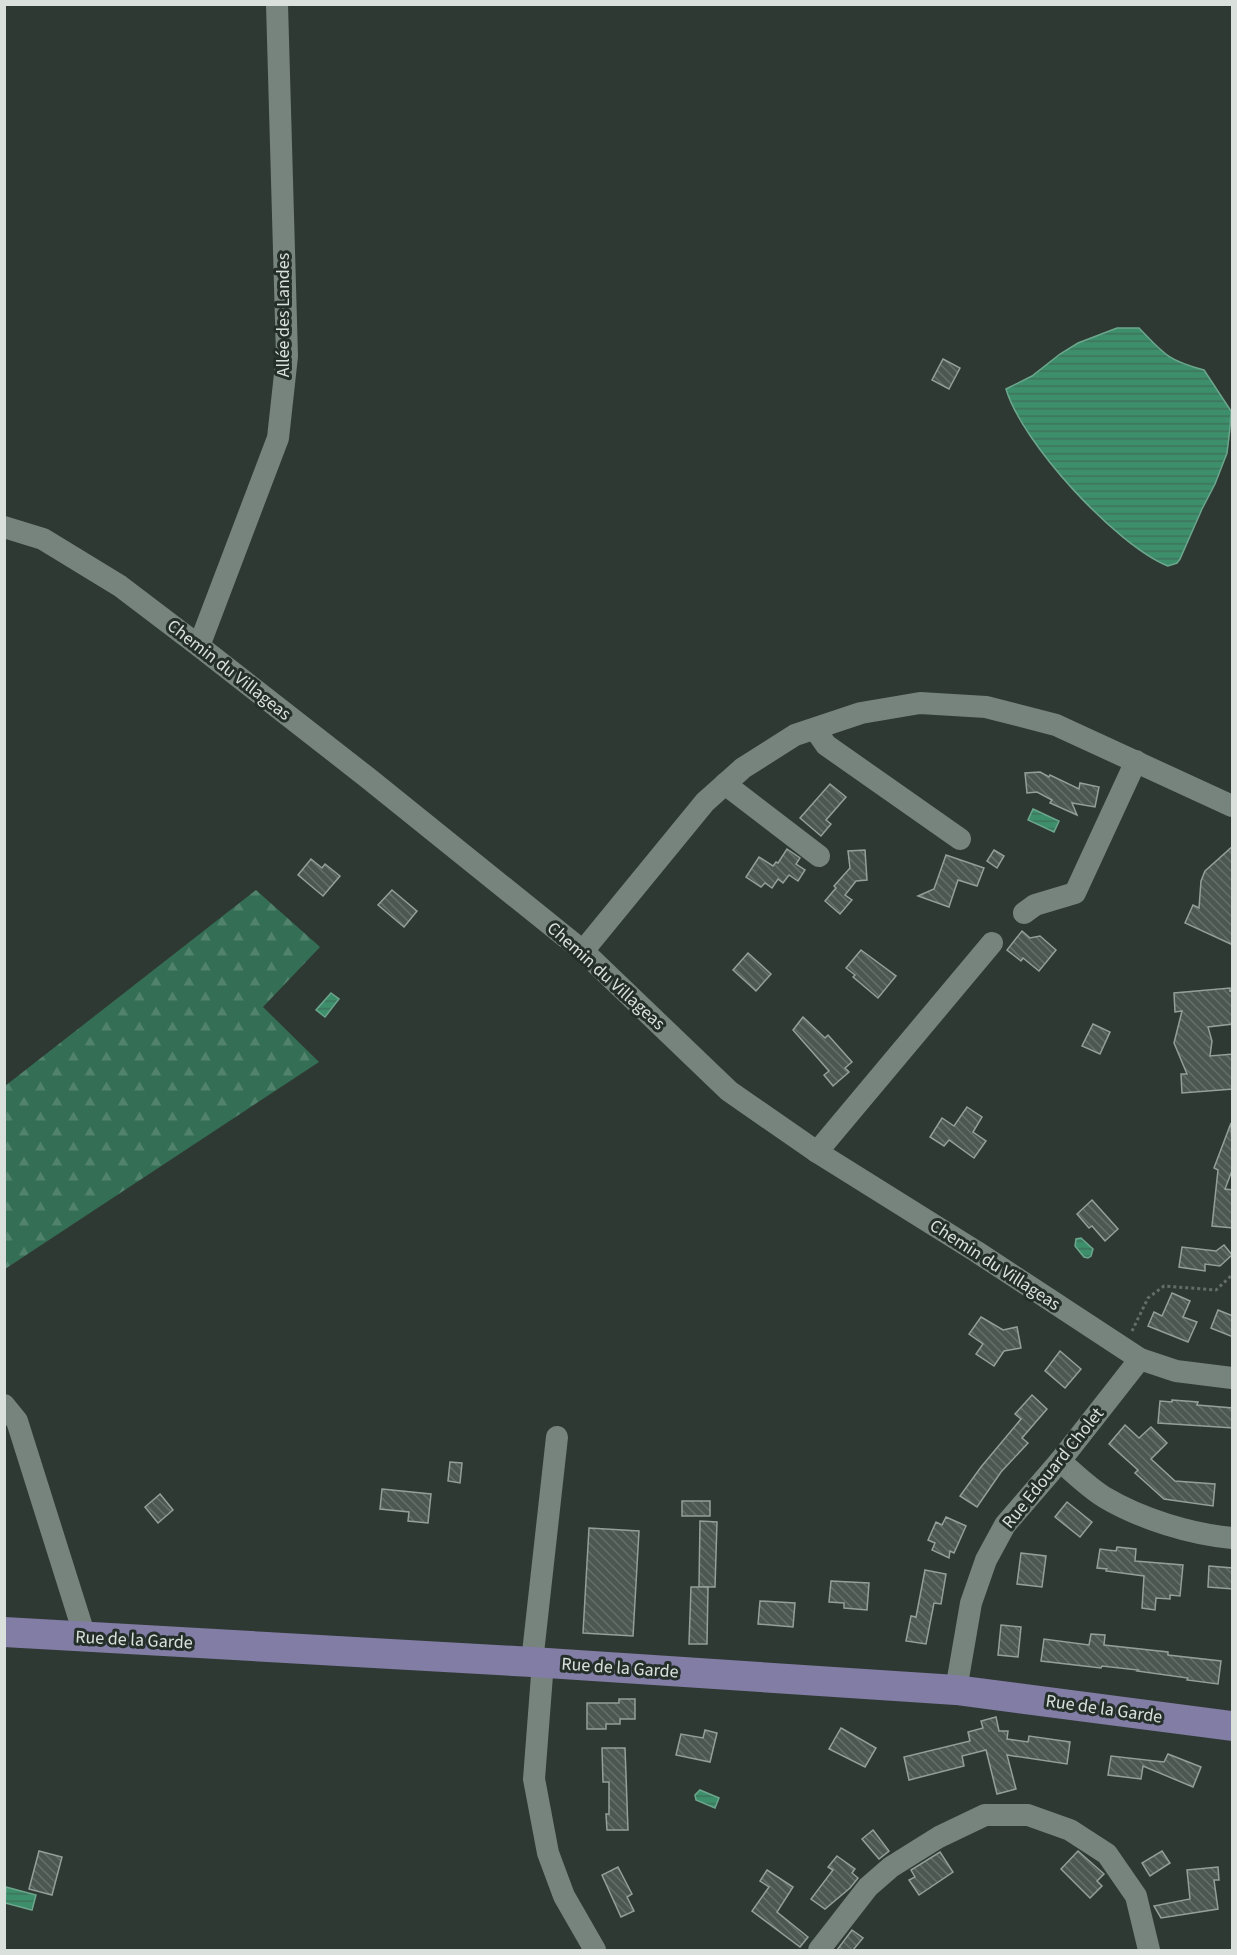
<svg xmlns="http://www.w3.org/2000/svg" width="1237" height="1955" font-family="'Source Sans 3',sans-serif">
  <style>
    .forest { fill: url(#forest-firs) }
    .water { fill: url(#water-rules); stroke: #6ca78d; stroke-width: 1.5 }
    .building { fill: url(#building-back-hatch); stroke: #939f99; stroke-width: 1.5 }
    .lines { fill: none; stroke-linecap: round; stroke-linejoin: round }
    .path { stroke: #646d69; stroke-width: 3; stroke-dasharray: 3 3; stroke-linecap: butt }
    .minor { stroke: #77837d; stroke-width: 22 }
    .major { stroke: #827da5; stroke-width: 30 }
    .labels { text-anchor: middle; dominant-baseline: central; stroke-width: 6; stroke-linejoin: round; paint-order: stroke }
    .street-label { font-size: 18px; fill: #dae1dd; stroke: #252f2a }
  </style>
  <defs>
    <pattern id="forest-firs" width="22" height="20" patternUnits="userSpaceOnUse" patternTransform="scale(1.5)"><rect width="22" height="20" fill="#346e54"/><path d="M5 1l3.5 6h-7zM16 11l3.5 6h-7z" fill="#51826c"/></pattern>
    <pattern id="water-rules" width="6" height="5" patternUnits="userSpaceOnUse" patternTransform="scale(1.5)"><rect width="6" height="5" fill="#3d8e6b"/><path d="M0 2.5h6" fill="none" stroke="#3e745d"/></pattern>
    <pattern id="building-back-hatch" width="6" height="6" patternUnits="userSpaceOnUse" patternTransform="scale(1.5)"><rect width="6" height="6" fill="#4c5751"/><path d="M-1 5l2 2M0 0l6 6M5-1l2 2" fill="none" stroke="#656f6a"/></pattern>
  </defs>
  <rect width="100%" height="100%" fill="#2f3934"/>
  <!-- forest -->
  <polygon class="forest" points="256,890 320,947 263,1007 319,1062 5,1269 5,1086"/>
  <!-- water -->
  <g class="water">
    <path d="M1117,328H1139C1164,354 1167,360 1204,370L1231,411L1230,428L1227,453L1215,484L1202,509L1180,559L1177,563L1168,566C1116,545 1022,443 1006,389L1032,376L1060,354L1078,343Z"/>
    <polygon points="1033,809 1059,821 1054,832 1028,820"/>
    <polygon points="331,993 339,999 325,1017 316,1010"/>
    <polygon points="1081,1238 1093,1249 1091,1256 1088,1258 1084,1257 1075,1246 1076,1239"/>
    <polygon points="700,1790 719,1798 715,1808 696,1800 695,1795"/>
    <polygon points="6,1887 36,1895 32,1910 5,1903"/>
  </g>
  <!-- building -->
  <g class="building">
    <polygon points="943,359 960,368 949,389 932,380"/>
    <polygon points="1040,772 1049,777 1050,775 1079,789 1080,783 1099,787 1095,807 1072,803 1077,815 1050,803 1052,800 1037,792 1027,793 1025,773"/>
    <polygon points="830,784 846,797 826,820 831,824 821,836 800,818"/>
    <polygon points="1233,846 1233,945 1185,923 1193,905 1199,908 1201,881 1205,871"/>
    <polygon points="787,849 800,858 796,864 805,870 798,881 789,875 783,883 778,879 772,888 765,883 761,887 746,877 759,857 773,866 776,862 778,863"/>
    <polygon points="865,850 867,880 856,881 845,895 852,900 840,914 825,901 836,888 834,886 850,868 848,851"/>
    <polygon points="994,850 1004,856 997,868 987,861"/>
    <polygon points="946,855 984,868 977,886 958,880 949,907 918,896 934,889"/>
    <polygon points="311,859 322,868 325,864 340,876 323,896 298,875"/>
    <polygon points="392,890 417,911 404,927 378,905"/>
    <polygon points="1022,931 1030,938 1040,936 1056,950 1039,971 1023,958 1021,961 1007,950"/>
    <polygon points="861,950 896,976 878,998 853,977 855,975 846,968"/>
    <polygon points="748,953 771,974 756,991 733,970"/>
    <polygon points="1230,988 1230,991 1233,990 1233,1024 1208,1027 1212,1041 1210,1056 1233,1054 1233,1089 1182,1093 1181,1074 1187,1074 1174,1043 1182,1011 1175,1012 1174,993"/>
    <polygon points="803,1017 825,1038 828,1035 852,1062 845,1068 849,1072 833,1086 824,1075 829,1071 793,1030"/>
    <polygon points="1093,1024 1110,1032 1100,1054 1082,1046"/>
    <polygon points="967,1107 982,1117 973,1132 986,1141 974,1158 949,1140 944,1146 930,1137 942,1118 954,1126"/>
    <polygon points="1231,1123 1233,1168 1225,1189 1233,1190 1233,1228 1212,1226 1218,1170 1214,1168"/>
    <polygon points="1092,1200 1118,1229 1105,1241 1092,1226 1089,1228 1077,1214"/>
    <polygon points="1224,1245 1232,1255 1220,1266 1205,1264 1205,1271 1179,1267 1182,1247 1216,1251"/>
    <polygon points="1172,1293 1190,1301 1183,1317 1197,1322 1188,1342 1148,1326 1154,1312 1162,1316"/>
    <polygon points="1218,1310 1233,1316 1233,1337 1211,1328"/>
    <polygon points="981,1317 1003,1330 1017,1327 1021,1348 1004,1351 994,1366 976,1354 983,1344 969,1334"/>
    <polygon points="1060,1351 1081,1369 1065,1388 1045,1371"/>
    <polygon points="1032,1395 1047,1409 1022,1438 1028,1443 1001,1472 977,1507 960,1496 981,1467 1021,1419 1015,1414"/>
    <polygon points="1172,1400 1198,1402 1197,1405 1233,1408 1233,1428 1158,1423 1160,1401 1172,1402"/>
    <polygon points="1125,1425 1139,1438 1151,1427 1167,1443 1151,1459 1175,1481 1215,1484 1213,1506 1164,1499 1135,1473 1138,1470 1109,1444"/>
    <polygon points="450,1462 462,1463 460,1483 448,1481"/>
    <polygon points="382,1489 431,1494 428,1523 408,1521 409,1512 380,1509"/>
    <polygon points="160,1494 173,1510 158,1523 145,1507"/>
    <rect x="682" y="1501" width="28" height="15"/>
    <polygon points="1067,1502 1092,1522 1080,1537 1055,1517"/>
    <polygon points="946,1517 966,1526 954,1553 950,1551 949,1558 932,1550 935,1543 928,1540 936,1522 942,1525"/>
    <polygon points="700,1521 717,1522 715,1587 699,1587"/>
    <polygon points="589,1528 639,1531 633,1636 583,1633"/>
    <polygon points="1117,1547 1136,1549 1135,1561 1183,1565 1180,1596 1170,1595 1170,1599 1156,1598 1155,1610 1142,1608 1144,1576 1106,1571 1107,1569 1097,1568 1100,1549 1116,1551"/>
    <polygon points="1021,1553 1046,1556 1042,1587 1017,1584"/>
    <polygon points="1209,1566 1233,1568 1233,1589 1208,1587"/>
    <polygon points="925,1570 946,1574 941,1604 934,1603 926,1644 906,1641 911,1616 916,1617"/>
    <polygon points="831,1581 869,1583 867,1610 844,1608 844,1603 829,1602"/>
    <polygon points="691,1587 708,1587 707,1644 689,1644"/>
    <polygon points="760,1601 795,1603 793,1627 758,1624"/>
    <polygon points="1001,1625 1021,1627 1018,1657 998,1655"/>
    <polygon points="1091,1634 1105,1635 1104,1645 1168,1652 1168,1655 1221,1661 1218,1684 1187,1680 1188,1678 1137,1671 1138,1670 1102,1666 1101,1668 1041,1661 1044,1639 1089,1645"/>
    <polygon points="619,1699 635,1699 635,1719 620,1719 620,1724 606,1724 606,1729 587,1729 587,1703 619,1703"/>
    <polygon points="996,1717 999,1731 1008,1731 1007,1739 1028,1742 1029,1736 1070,1742 1067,1764 1007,1755 1016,1789 997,1794 986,1750 962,1756 964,1766 909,1780 904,1757 970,1741 968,1732 983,1728 981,1721"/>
    <polygon points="841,1728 876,1748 865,1767 829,1749"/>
    <polygon points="705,1730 717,1733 710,1762 676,1755 681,1734 703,1738"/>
    <polygon points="602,1748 625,1748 628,1830 607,1830 606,1814 609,1814 609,1782 603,1782"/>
    <polygon points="1168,1754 1201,1767 1193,1787 1143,1766 1141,1779 1108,1775 1111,1756 1164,1762"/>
    <polygon points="873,1830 889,1851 879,1859 862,1839"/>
    <polygon points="39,1851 62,1857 52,1895 29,1889"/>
    <polygon points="1078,1851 1104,1874 1097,1881 1102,1886 1090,1898 1061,1869"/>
    <polygon points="1162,1851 1170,1863 1150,1876 1142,1863"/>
    <polygon points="940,1852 953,1872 919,1895 909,1880 915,1877 911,1870"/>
    <polygon points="837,1856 855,1869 852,1873 858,1878 850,1888 825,1909 811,1899 833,1870 828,1867"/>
    <polygon points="618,1867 632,1894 627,1897 634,1911 621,1917 602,1875"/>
    <polygon points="1218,1867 1219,1880 1214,1880 1218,1909 1161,1918 1154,1906 1190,1899 1187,1870"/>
    <polygon points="767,1870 793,1887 777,1912 808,1937 800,1947 752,1911 769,1887 760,1881"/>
    <polygon points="852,1930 863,1938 853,1950 837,1950"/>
  </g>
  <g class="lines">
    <!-- path -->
    <polyline class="path" points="1132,1331 1148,1298 1164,1286 1216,1290 1232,1275"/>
    <!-- minor -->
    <g class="minor">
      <polyline points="4,527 43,539 120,586 199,646 368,778 583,951 729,1091 817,1152 977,1252 1140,1359 1176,1371 1232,1378"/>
      <polyline points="199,646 278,438 287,356 277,4"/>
      <polyline points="815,729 826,745 960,839"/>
      <polyline points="725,784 819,856"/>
      <polyline points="1024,913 1035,905 1075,893 1136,761"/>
      <polyline points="583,951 705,802 743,768 795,735 861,713 920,703 986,707 1056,725 1232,806"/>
      <polyline points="817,1152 992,943"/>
      <polyline points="4,1405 17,1421 81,1624 81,1638"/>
      <path d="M1060,1461C1074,1473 1088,1487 1104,1497C1141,1519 1190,1534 1232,1538"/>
      <polyline points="532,1662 557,1437"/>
      <polyline points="543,1662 534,1779 548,1853 564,1896 595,1950"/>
      <polyline points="956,1690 971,1603 986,1560 1005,1525 1060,1461 1140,1359"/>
      <polyline points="819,1950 868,1887 891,1867 939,1837 985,1815 1028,1815 1070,1830 1107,1854 1136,1896 1149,1950"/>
    </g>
    <!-- major -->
    <polyline class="major" points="4,1632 532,1662 956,1690 1232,1726"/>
  </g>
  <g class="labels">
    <!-- street labels -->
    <g class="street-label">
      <text transform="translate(283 315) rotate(-90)">Allée des Landes</text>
      <text transform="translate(229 670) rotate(38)">Chemin du Villageas</text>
      <text transform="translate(606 976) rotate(42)">Chemin du Villageas</text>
      <text transform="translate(995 1265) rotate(33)">Chemin du Villageas</text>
      <text transform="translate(1053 1468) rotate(-51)">Rue Edouard Cholet</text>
      <text transform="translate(134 1640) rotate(3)">Rue de la Garde</text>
      <text transform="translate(620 1668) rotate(4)">Rue de la Garde</text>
      <text transform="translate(1104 1709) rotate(8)">Rue de la Garde</text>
    </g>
  </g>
  <!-- border -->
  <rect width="1237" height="1955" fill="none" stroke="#dae1dd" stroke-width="12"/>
</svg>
